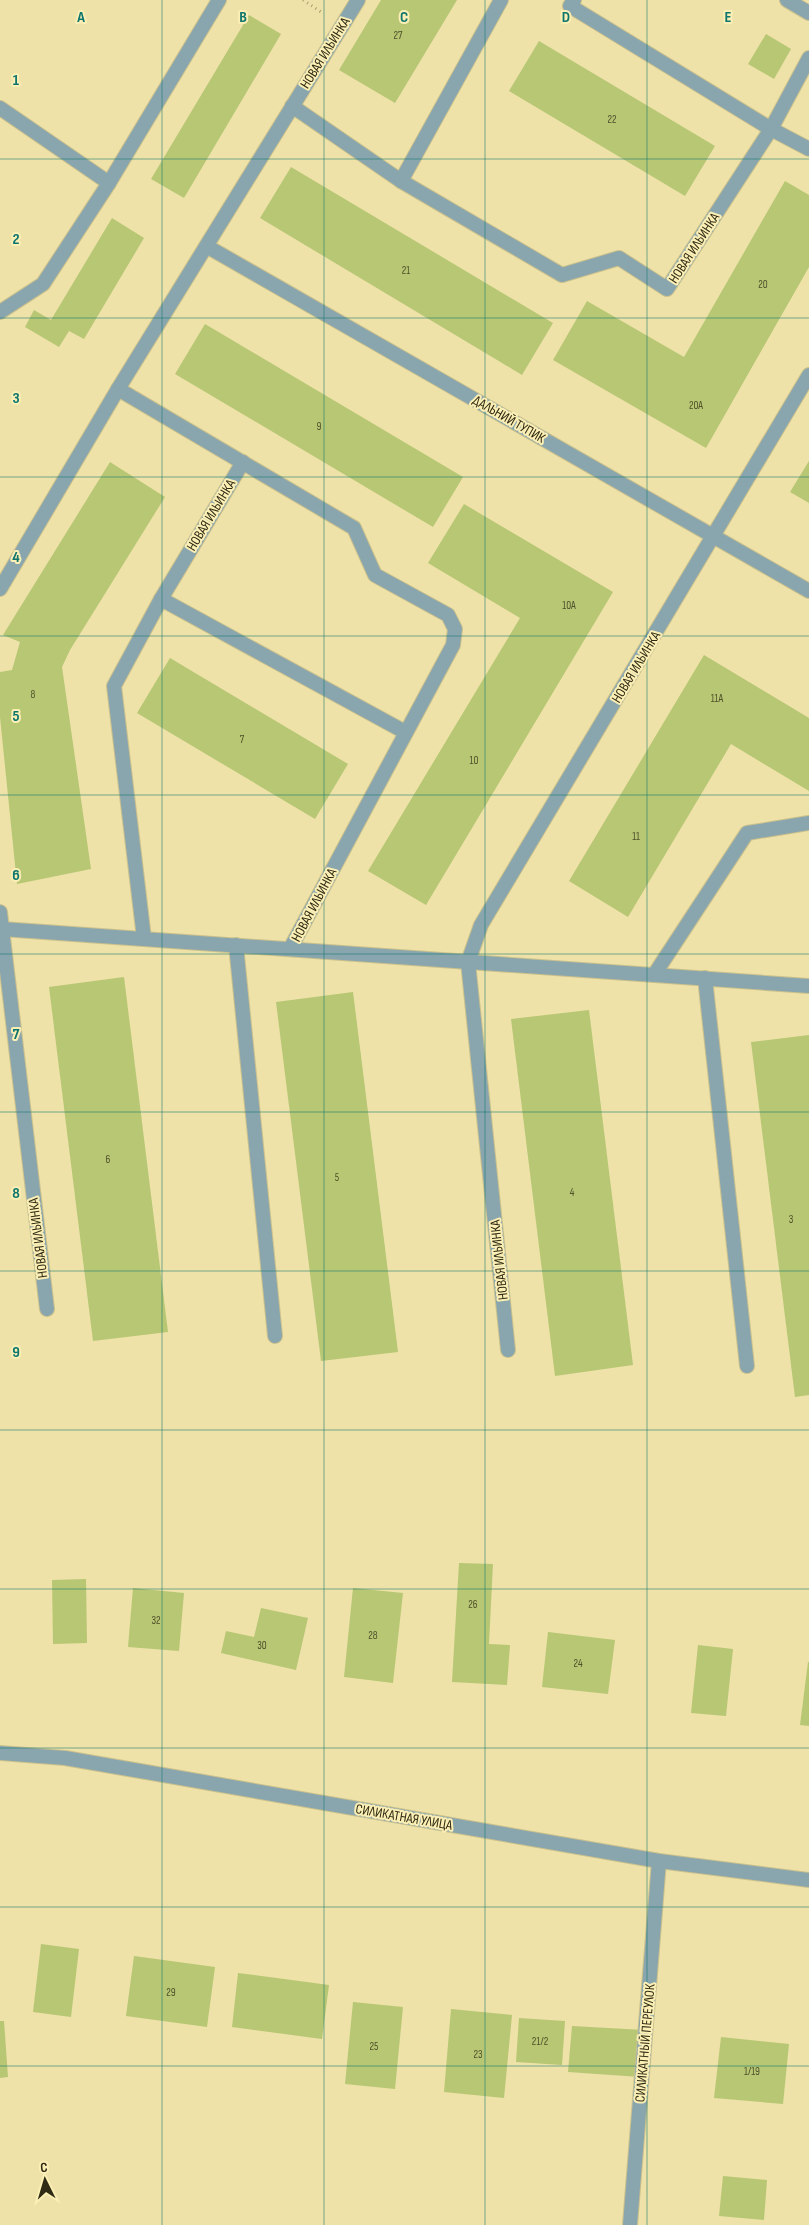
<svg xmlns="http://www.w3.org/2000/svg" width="809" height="2225" font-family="'Sofia Sans Condensed',sans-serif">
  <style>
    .building { fill: #b7c774 }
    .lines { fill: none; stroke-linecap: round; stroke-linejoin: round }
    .service-casing { stroke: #cbc18d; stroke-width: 16 }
    .minor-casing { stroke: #cbc18d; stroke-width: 16 }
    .tertiary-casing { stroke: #cbc18d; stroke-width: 16 }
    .path { stroke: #a99f72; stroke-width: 3; stroke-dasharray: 1 4; stroke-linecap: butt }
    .service { stroke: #89a6ae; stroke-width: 14 }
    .minor { stroke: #89a6ae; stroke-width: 14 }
    .tertiary { stroke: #89a6ae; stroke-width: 14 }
    .grid { fill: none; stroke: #0f766e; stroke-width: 1; stroke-opacity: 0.55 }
    .labels { text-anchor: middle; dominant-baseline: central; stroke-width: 4; stroke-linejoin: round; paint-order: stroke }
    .number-label { font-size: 11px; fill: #50512b }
    .street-label { font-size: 14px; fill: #2e2a13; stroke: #fbefb5 }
    .grid-label { font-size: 16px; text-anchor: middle; font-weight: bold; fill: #0f766e; stroke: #fbefb5; stroke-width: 4; stroke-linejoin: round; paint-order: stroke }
  </style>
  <rect width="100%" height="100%" fill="#eee2a8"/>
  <!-- building -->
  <g class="building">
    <polygon points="381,0 457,0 395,103 339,70"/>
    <polygon points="249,15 281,34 184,198 151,179"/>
    <polygon points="766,34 791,49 774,79 748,64"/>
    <polygon points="539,41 715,146 685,196 509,91"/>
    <polygon points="291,167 553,323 522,375 260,218"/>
    <polygon points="785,181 809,195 809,267 706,448 553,360 587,301 684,357"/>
    <polygon points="112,218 144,238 84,339 69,331 59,347 25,327 34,310 51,320"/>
    <polygon points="205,324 463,477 433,527 175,374"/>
    <polygon points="809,461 809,503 790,492"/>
    <polygon points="110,462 165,497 70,650 62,667 91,869 17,884 0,717 0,672 12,670 20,642 3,635"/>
    <polygon points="464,504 613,592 426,905 368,871 520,618 428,563"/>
    <polygon points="704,655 809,718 809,791 731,744 628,917 569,881"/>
    <polygon points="170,658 348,764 315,819 137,713"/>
    <polygon points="124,977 168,1332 93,1341 49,987"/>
    <polygon points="353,992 398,1352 321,1361 276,1002"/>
    <polygon points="589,1010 633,1365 555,1376 511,1019"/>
    <polygon points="809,1035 809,1395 795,1397 751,1042"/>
    <polygon points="459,1563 493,1564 489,1644 510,1645 507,1685 452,1682"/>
    <polygon points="86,1579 87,1643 53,1644 52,1580"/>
    <polygon points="133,1588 184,1593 179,1651 128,1647"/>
    <polygon points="353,1588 403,1593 393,1683 344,1677"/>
    <polygon points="261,1608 308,1618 296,1670 221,1653 226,1631 254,1637"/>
    <polygon points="548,1632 615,1640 608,1694 542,1687"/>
    <polygon points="698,1645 733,1649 726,1716 691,1713"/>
    <polygon points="808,1662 809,1662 809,1726 800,1725"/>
    <polygon points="41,1944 79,1949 71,2017 33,2012"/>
    <polygon points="134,1956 215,1967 207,2027 126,2016"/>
    <polygon points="238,1973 329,1985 322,2039 232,2027"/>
    <polygon points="353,2002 403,2007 395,2089 345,2084"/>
    <polygon points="451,2009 512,2015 504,2098 444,2092"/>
    <polygon points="519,2018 565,2021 562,2065 516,2062"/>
    <polygon points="0,2021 4,2021 8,2077 0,2078"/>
    <polygon points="572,2026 644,2030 640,2077 568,2072"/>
    <polygon points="721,2037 789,2044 783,2104 714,2098"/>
    <polygon points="723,2176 767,2180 764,2220 719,2216"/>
  </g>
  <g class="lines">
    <defs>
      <g id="service">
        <polyline points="0,312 43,284 109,183 219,0"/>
        <polyline points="161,599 405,732"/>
      </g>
      <g id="minor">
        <polyline points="574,0 570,6 771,129 809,149"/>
        <polyline points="787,0 809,13"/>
        <polyline points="292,106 401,181 562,275 619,258 667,289 771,129 809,58"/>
        <polyline points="0,108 109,183"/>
        <polyline points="401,181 501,0"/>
        <polyline points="208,247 809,591"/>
        <polyline points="118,389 354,528 375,575 448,615 455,629 453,645 290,949"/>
        <polyline points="0,589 118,389 358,0"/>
        <polyline points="0,912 47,1309"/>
        <polyline points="2,929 809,986"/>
        <polyline points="144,938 114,686 161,599 243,462"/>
        <polyline points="236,945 275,1336"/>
        <polyline points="654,975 747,833 809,823"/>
        <polyline points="705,978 747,1366"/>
        <polyline points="508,1350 468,962 481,925 809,375"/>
        <polyline points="630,2225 659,1861"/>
      </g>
      <polyline id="tertiary" points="0,1753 65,1758 659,1861 809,1880"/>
    </defs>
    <!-- service casing -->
    <use href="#service" class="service-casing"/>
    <!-- minor casing -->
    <use href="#minor" class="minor-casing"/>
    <!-- tertiary casing -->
    <use href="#tertiary" class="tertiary-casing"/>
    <!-- path -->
    <polyline class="path" points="303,0 321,12"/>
    <!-- service -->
    <use href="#service" class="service"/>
    <!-- minor -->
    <use href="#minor" class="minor"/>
    <!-- tertiary -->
    <use href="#tertiary" class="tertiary"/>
  </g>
  <!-- grid -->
  <path class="grid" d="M162,0V2225M324,0V2225M485,0V2225M647,0V2225M0,159H809M0,318H809M0,477H809M0,636H809M0,795H809M0,954H809M0,1112H809M0,1271H809M0,1430H809M0,1589H809M0,1748H809M0,1907H809M0,2066H809"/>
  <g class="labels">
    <!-- number labels -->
    <g class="number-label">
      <text x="398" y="35">27</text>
      <text x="612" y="119">22</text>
      <text x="406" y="270">21</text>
      <text x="763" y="284">20</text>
      <text x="696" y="405">20А</text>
      <text x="319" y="426">9</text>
      <text x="569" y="605">10А</text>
      <text x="33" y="694">8</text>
      <text x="717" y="698">11А</text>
      <text x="242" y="739">7</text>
      <text x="474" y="760">10</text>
      <text x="636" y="836">11</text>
      <text x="108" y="1159">6</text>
      <text x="337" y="1177">5</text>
      <text x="572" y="1192">4</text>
      <text x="791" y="1219">3</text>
      <text x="473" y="1604">26</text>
      <text x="156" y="1620">32</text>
      <text x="373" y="1635">28</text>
      <text x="262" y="1645">30</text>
      <text x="578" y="1663">24</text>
      <text x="171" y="1992">29</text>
      <text x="540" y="2041">21/2</text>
      <text x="374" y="2046">25</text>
      <text x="478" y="2054">23</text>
      <text x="752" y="2071">1/19</text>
    </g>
    <!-- street labels -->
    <g class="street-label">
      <text transform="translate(325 53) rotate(-58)">НОВАЯ ИЛЬИНКА</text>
      <text transform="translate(694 248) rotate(-57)">НОВАЯ ИЛЬИНКА</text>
      <text transform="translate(509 419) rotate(30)">ДАЛЬНИЙ ТУПИК</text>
      <text transform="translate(211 515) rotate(-59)">НОВАЯ ИЛЬИНКА</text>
      <text transform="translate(636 667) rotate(-59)">НОВАЯ ИЛЬИНКА</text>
      <text transform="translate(314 905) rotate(-62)">НОВАЯ ИЛЬИНКА</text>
      <text transform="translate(38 1238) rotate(-97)">НОВАЯ ИЛЬИНКА</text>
      <text transform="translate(499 1260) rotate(-96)">НОВАЯ ИЛЬИНКА</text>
      <text transform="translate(404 1817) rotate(10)">СИЛИКАТНАЯ УЛИЦА</text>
      <text transform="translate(645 2043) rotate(-85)">СИЛИКАТНЫЙ ПЕРЕУЛОК</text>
    </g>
  </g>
  <g class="grid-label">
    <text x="81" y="22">A</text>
    <text x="243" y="22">B</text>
    <text x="404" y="22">C</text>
    <text x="566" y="22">D</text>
    <text x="728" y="22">E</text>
    <text x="16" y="85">1</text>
    <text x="16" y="244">2</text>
    <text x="16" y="403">3</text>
    <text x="16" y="562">4</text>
    <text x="16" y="721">5</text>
    <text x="16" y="880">6</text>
    <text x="16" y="1039">7</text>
    <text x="16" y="1198">8</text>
    <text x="16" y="1357">9</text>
  </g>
  <!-- north arrow -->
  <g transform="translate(45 2180) rotate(355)" stroke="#fbefb5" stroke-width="4" paint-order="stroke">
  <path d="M0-4L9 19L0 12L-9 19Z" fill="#2e2a13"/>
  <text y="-8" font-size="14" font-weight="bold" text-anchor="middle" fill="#2e2a13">С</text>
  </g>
</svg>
